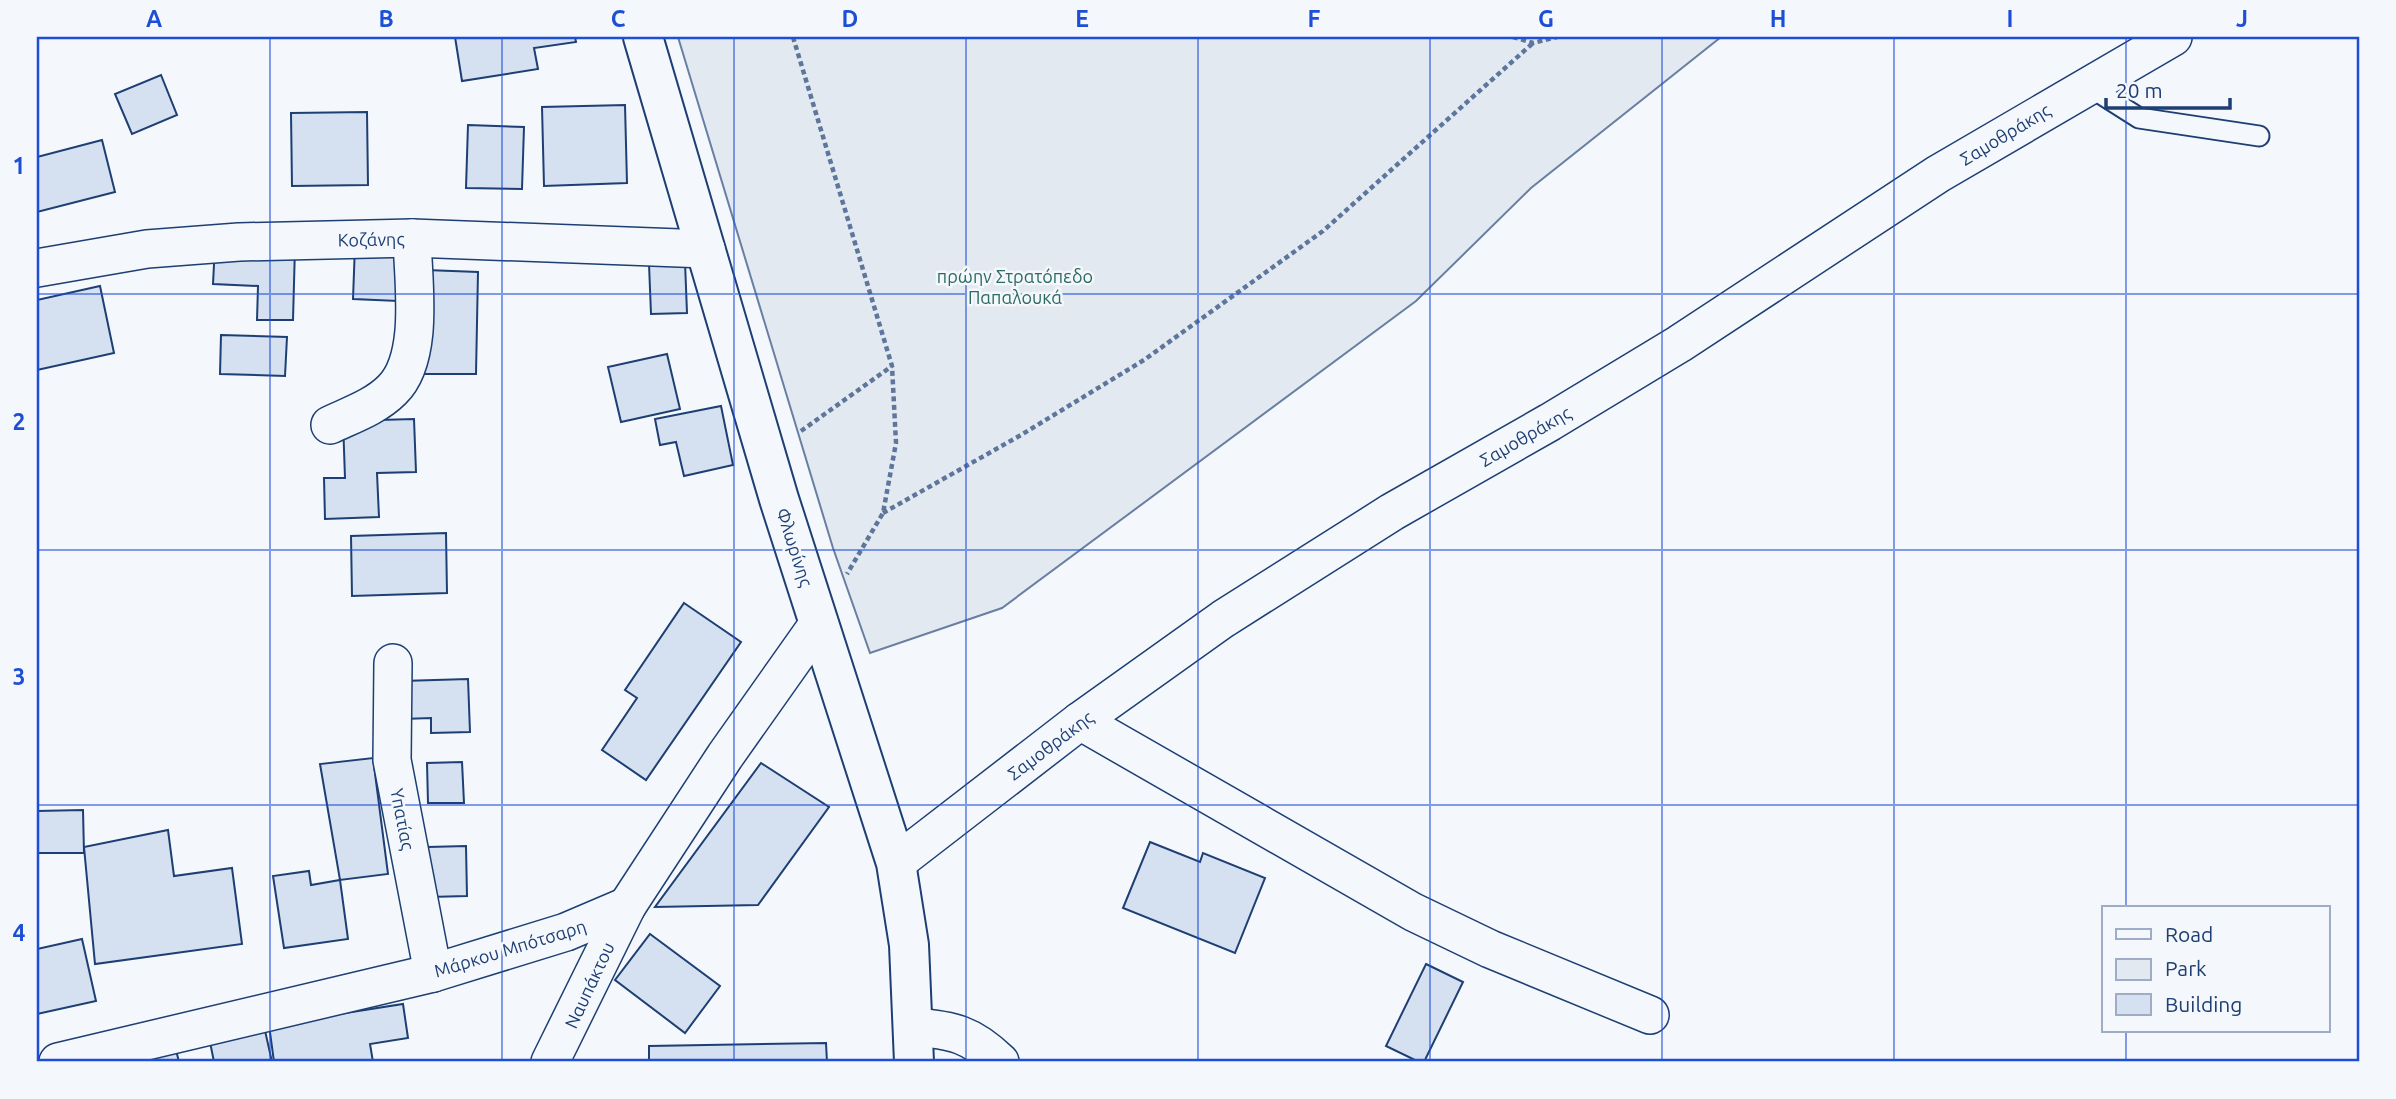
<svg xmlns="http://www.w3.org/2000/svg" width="2396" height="1099" font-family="Ubuntu,sans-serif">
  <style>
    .green { fill: #e3e9f0; stroke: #687fa3; stroke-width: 2 }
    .building { fill: #d5e0f0; stroke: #1d3f73; stroke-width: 2 }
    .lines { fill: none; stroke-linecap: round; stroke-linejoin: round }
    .lane-casing { stroke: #1d3f73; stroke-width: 23 }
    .street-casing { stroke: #1d3f73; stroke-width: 40 }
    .secondary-casing { stroke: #1d3f73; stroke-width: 42 }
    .path { stroke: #5e769c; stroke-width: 4.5; stroke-dasharray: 5 3.5; stroke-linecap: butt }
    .lane { stroke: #f4f7fb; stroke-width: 19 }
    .street { stroke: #f4f7fb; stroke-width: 37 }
    .secondary { stroke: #f4f7fb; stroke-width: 38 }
    .grid { fill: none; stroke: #1d4ed8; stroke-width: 2; stroke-opacity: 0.55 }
    .labels { text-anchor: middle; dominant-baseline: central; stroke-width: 5; stroke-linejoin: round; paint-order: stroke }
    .street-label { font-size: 18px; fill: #1d3f73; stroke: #f4f7fb }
    .park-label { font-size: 18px; fill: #2c6c60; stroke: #f4f7fb }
    .neatline { fill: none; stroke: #1d4ed8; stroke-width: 2.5 }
    .grid-label { font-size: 23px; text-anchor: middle; font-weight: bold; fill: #1d4ed8 }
  </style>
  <rect width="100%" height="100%" fill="#f4f7fb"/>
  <!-- green -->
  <polygon class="green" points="678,37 1721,37 1531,188 1416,301 1002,608 870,653 833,548"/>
  <!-- building -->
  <g class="building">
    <polygon points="455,37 575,37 576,42 534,48 538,69 462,81"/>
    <polygon points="161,75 177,115 132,134 115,94"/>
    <polygon points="625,105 627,183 544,186 542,107"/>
    <polygon points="367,112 368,185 292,186 291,113"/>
    <polygon points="468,125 524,127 522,189 466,188"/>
    <polygon points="102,140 115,192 37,212 37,157"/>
    <polygon points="215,245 295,247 293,320 257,320 258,286 213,284"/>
    <polygon points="355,245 399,247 398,301 353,299"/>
    <polygon points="685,262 687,313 651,314 649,264"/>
    <polygon points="426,270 478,272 476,374 424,374"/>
    <polygon points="100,286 114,353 37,370 37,300"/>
    <polygon points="221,335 287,337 285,376 220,374"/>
    <polygon points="667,354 680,409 621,422 608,367"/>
    <polygon points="721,406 733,465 684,476 676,442 660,445 655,419"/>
    <polygon points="414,419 416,472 377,473 379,517 325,519 324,478 345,478 343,421"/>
    <polygon points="446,533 447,593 352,596 351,536"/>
    <polygon points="684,603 741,642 646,780 602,750 637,698 625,690"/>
    <polygon points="468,679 470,732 431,733 431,718 403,719 402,681"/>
    <polygon points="373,758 388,874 340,880 320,764"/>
    <polygon points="462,762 464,803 428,803 427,763"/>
    <polygon points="761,763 829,807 758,905 655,907"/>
    <polygon points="83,810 84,853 37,853 37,811"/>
    <polygon points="168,830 174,876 232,868 242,944 95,964 84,847"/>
    <polygon points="1150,842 1200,862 1203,853 1265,878 1235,953 1123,908"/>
    <polygon points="466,846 467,896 429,897 428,847"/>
    <polygon points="309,871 311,885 340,880 348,939 284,948 273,876"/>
    <polygon points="650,934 720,986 685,1033 615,980"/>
    <polygon points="82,939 96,1001 37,1014 37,949"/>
    <polygon points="1426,964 1463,982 1424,1062 1419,1062 1386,1046"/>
    <polygon points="403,1004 408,1038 370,1044 373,1062 274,1062 269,1025"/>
    <polygon points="264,1026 272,1062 214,1062 209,1037"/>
    <polygon points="826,1043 827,1062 649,1062 649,1046"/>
    <polygon points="176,1050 179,1062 129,1062"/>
  </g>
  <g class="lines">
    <defs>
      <polyline id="lane" points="2087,85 2139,118 2259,136"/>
      <g id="street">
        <polyline points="37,268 147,249 239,242 412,238 706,249"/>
        <path d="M330,425C351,415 375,407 392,390C425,358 413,281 412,238"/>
        <polyline points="393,663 392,760 433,973"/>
        <polyline points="1080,721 1413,912 1490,949 1650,1015"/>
        <polyline points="896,863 1080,721 1223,619 1392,512 1550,422 1679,344 1938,174 2173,37"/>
        <path d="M913,1027C953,1030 971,1034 1000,1062"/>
        <polyline points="58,1062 433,973 566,932 627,906"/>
        <polyline points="550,1062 627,906 725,756 819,623"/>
      </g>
      <polyline id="secondary" points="643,37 779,499 896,863 909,945 914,1062"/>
    </defs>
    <!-- lane casing -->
    <use href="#lane" class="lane-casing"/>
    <!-- street casing -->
    <use href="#street" class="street-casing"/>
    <!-- secondary casing -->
    <use href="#secondary" class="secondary-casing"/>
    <!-- path -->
    <g class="path">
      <polyline points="793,37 892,366 896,443 883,513 847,574"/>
      <polyline points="1513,37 1533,43 1557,37"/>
      <polyline points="801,431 892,366"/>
      <polyline points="883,513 1021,435 1144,360 1323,231 1533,43"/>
    </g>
    <!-- lane -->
    <use href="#lane" class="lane"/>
    <!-- street -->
    <use href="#street" class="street"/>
    <!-- secondary -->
    <use href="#secondary" class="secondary"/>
  </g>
  <!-- grid -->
  <path class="grid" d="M270,37V1062M502,37V1062M734,37V1062M966,37V1062M1198,37V1062M1430,37V1062M1662,37V1062M1894,37V1062M2126,37V908M37,294H2359M37,550H2359M37,805H2359M2126,1031V1062"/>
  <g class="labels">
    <!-- street labels -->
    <g class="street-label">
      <text transform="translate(2005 134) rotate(-31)">Σαμοθράκης</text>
      <text transform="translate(371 239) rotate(-1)">Κοζάνης</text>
      <text transform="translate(1525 436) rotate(-30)">Σαμοθράκης</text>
      <text transform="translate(795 547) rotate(72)">Φλωρίνης</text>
      <text transform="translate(1050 745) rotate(-37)">Σαμοθράκης</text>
      <text transform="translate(403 819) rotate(79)">Υπατίας</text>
      <text transform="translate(510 948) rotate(-17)">Μάρκου Μπότσαρη</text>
      <text transform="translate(589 985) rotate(-65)">Ναυπάκτου</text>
    </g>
    <!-- park labels -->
    <g class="park-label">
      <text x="1015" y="276">πρώην Στρατόπεδο<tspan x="1015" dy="21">Παπαλουκά</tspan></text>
    </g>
  </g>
  <!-- border -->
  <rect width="2396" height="1099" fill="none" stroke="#f4f7fb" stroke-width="77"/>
  <!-- legend -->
  <rect x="2102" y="906" width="228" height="126" fill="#f4f7fb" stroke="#9eadc5" stroke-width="2"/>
  <rect x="2116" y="929" width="35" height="10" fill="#f4f7fb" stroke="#9eadc5" stroke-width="2"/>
  <text x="2165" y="942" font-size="21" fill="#1d3f73">Road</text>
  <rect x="2116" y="959" width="35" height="21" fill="#e3e9f0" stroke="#9eadc5" stroke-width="2"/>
  <text x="2165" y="976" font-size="21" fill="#1d3f73">Park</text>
  <rect x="2116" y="994" width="35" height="21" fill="#d5e0f0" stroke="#9eadc5" stroke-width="2"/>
  <text x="2165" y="1012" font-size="21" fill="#1d3f73">Building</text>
  <!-- scale -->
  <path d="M2106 98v10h124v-10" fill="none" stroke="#1d3f73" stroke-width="3.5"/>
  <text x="2116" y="98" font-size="21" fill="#1d3f73" stroke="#f4f7fb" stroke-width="5" paint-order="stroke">20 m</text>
  <rect x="38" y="38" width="2320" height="1022" class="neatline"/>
  <g class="grid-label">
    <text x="154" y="27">A</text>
    <text x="386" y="27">B</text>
    <text x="618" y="27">C</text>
    <text x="850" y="27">D</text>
    <text x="1082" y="27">E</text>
    <text x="1314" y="27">F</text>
    <text x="1546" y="27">G</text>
    <text x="1778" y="27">H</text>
    <text x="2010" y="27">I</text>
    <text x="2242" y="27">J</text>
    <text x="19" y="174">1</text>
    <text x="19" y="430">2</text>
    <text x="19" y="685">3</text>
    <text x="19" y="941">4</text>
  </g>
</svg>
